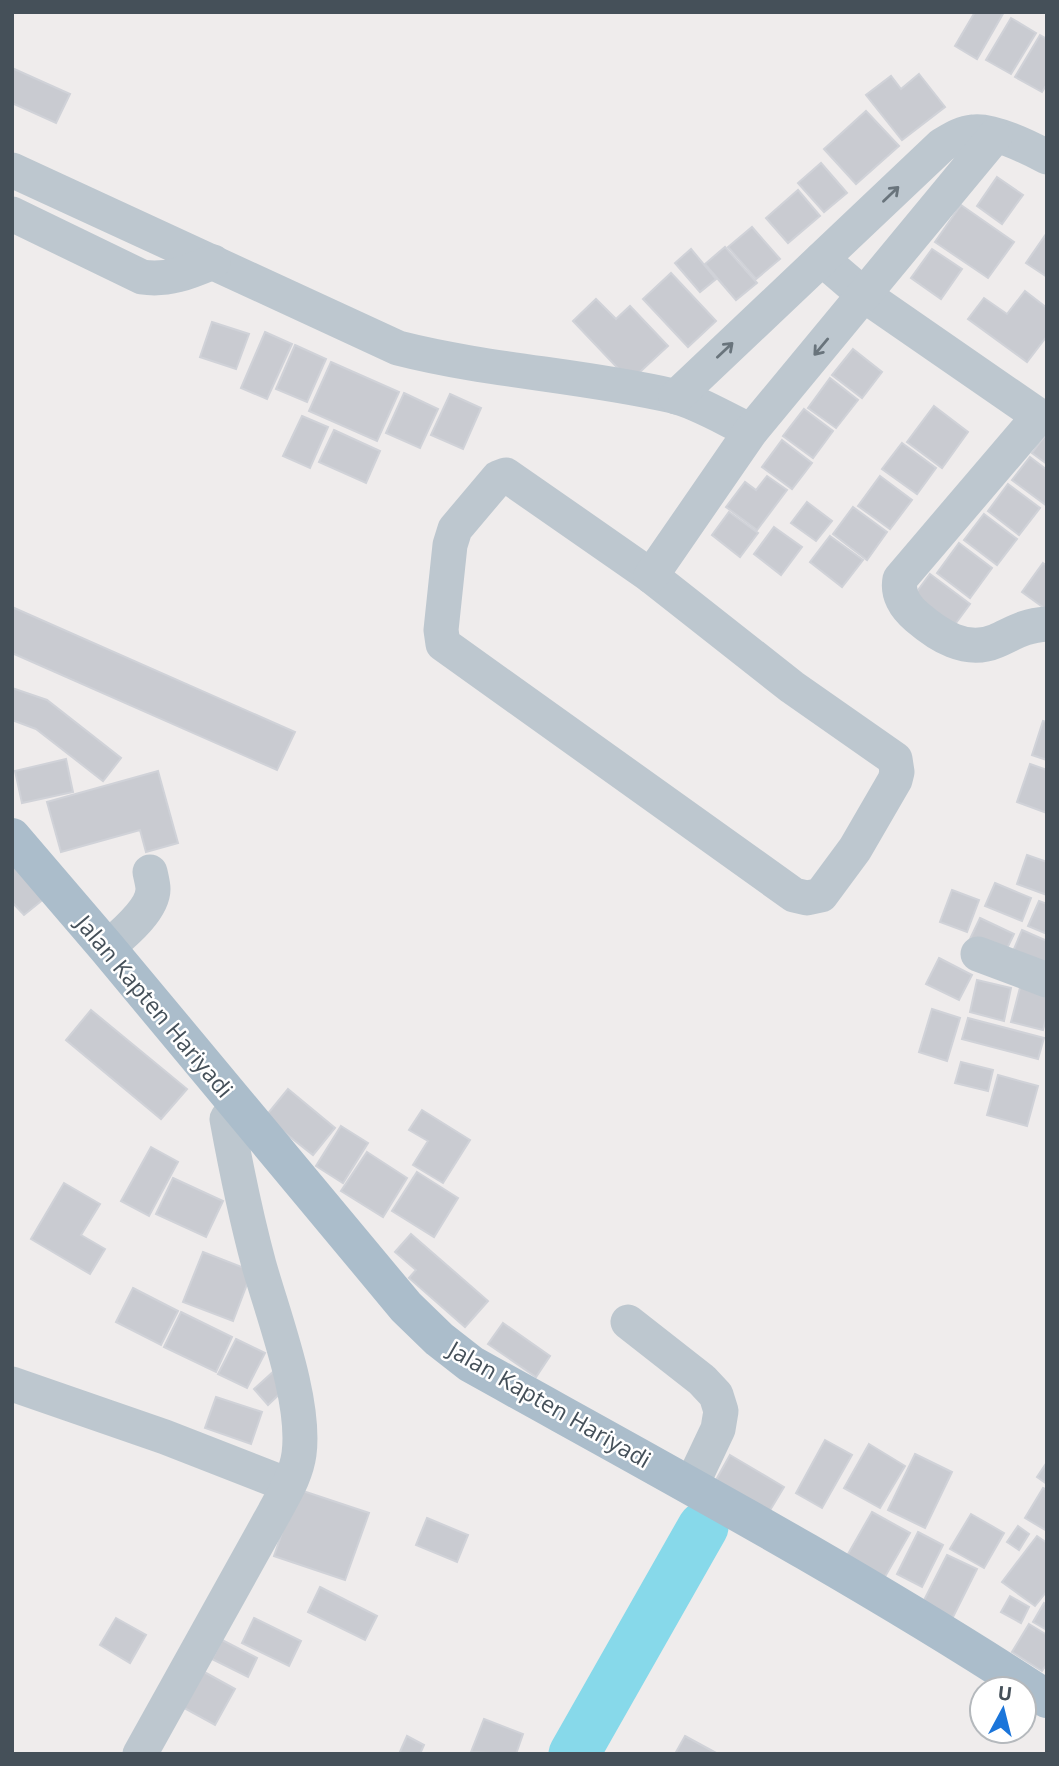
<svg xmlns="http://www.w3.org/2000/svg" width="1059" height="1766" font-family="'Open Sans',sans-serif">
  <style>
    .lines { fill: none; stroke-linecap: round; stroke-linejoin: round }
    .river { stroke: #87d9ea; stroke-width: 51 }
    .building { fill: #c9cbd1; stroke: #d0d2d8; stroke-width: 2 }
    .minor { stroke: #bdc7cf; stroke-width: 35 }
    .major { stroke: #abbdcb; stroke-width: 38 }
    .oneway { stroke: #69747c }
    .labels { text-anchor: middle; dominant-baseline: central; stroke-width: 5; stroke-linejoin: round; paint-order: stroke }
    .street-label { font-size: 23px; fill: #455059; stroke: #fff }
  </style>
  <rect width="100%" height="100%" fill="#efecec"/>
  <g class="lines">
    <!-- river -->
    <polyline class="river" points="574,1754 703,1527"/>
  </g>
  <!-- building -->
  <g class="building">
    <polygon points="975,12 1004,12 977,59 955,46"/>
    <polygon points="1011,18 1036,33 1011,74 986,60"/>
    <polygon points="1040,35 1047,39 1047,84 1042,92 1015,77"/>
    <polygon points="12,68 70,94 56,123 12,103"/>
    <polygon points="919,74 945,107 902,140 866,95 891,76 901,89"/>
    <polygon points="866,111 899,146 856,184 824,149"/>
    <polygon points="821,163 847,193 824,212 798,183"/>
    <polygon points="997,177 1023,195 1002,224 977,206"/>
    <polygon points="798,190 820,216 788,243 766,218"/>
    <polygon points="961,205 1014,242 988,278 935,242"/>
    <polygon points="752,227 780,259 756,279 728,247"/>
    <polygon points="1046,234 1047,235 1047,277 1026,263"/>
    <polygon points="725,247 757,283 736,300 705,264"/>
    <polygon points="691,249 716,279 700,292 675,263"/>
    <polygon points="932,249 962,269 941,299 911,278"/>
    <polygon points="671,273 716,321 688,347 643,299"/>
    <polygon points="1025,291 1047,308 1047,336 1027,362 968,319 984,298 1007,314"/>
    <polygon points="596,299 616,319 630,306 668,346 630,381 573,321"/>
    <polygon points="212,322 249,334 236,369 200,357"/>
    <polygon points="265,332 292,344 267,399 241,388"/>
    <polygon points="295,345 326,359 307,402 276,389"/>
    <polygon points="853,349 882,372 862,398 832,375"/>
    <polygon points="331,362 399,392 377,441 309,411"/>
    <polygon points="830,378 858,400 836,428 808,408"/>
    <polygon points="404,393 438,409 420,448 386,433"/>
    <polygon points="450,394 481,408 463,449 431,435"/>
    <polygon points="934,406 968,432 942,468 907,442"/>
    <polygon points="804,409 833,431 813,458 783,436"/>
    <polygon points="302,416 328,427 310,468 283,456"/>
    <polygon points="334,430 380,451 366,483 319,462"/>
    <polygon points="1047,433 1047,464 1032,453"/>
    <polygon points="782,440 812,463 792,489 762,467"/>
    <polygon points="902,443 936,468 917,494 882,469"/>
    <polygon points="1030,457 1047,470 1047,506 1012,480"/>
    <polygon points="767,476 787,490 757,530 726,507 745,482 756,490"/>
    <polygon points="880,476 912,500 890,529 858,506"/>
    <polygon points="1008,484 1040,508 1019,535 988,511"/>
    <polygon points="807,502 832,521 816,541 791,523"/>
    <polygon points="853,507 887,532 867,560 833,534"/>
    <polygon points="729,512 758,533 740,557 712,535"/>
    <polygon points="984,514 1017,539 997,565 964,540"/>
    <polygon points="774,527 802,547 781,575 754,554"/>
    <polygon points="830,536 863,560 842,587 810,562"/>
    <polygon points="959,543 992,568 970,598 937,573"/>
    <polygon points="1043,563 1047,566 1047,610 1022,592"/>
    <polygon points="930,574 970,604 947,635 907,605"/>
    <polygon points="12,607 295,732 277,770 12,653"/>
    <polygon points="12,688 47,700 121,758 103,781 36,729 12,720"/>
    <polygon points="1043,721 1047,722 1047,760 1032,755"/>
    <polygon points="66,759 73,792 22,803 15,771"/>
    <polygon points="1030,764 1047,770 1047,813 1017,802"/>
    <polygon points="158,771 178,843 146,852 140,830 61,852 47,802"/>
    <polygon points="12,851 50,894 24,915 12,902"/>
    <polygon points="1027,855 1047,862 1047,895 1017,884"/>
    <polygon points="995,883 1031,898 1022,921 985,906"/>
    <polygon points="952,890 979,900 967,932 940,922"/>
    <polygon points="1039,901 1047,904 1047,934 1028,926"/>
    <polygon points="980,918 1014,934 1003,957 969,941"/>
    <polygon points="1022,930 1047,941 1047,972 1011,956"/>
    <polygon points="939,958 972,975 959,1000 926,984"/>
    <polygon points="977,980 1011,988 1004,1021 970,1012"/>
    <polygon points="1022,980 1047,986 1047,1015 1043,1030 1011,1022"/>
    <polygon points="932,1009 960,1018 947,1061 919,1052"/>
    <polygon points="91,1010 187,1089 161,1119 66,1040"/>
    <polygon points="968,1018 1044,1038 1038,1059 962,1039"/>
    <polygon points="961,1062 993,1070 988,1091 955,1083"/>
    <polygon points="998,1075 1038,1086 1027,1126 987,1115"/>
    <polygon points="288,1089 335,1128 313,1155 265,1117"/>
    <polygon points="422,1110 470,1140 443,1183 413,1165 428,1141 409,1130"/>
    <polygon points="341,1126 368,1143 343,1183 316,1166"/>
    <polygon points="151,1147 178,1162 149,1216 121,1201"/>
    <polygon points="367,1152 407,1178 383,1217 341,1191"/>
    <polygon points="417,1172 458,1198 434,1237 392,1211"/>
    <polygon points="173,1178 223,1201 206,1237 156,1214"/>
    <polygon points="64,1183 100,1204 81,1235 105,1249 90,1274 31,1239"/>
    <polygon points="411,1234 488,1301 465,1327 409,1278 416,1270 395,1252"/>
    <polygon points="203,1252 252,1271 233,1321 183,1302"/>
    <polygon points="133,1288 178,1311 161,1345 116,1322"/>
    <polygon points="181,1312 232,1337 216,1372 164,1347"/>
    <polygon points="503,1323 550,1356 536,1377 488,1344"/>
    <polygon points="236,1339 265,1353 247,1388 218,1374"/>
    <polygon points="274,1371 288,1386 268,1405 254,1389"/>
    <polygon points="216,1397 262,1412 251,1444 205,1428"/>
    <polygon points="825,1440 852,1455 822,1508 796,1493"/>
    <polygon points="869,1444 905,1466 880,1508 844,1488"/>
    <polygon points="915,1454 952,1472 925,1528 888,1510"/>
    <polygon points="730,1455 784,1487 769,1512 716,1480"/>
    <polygon points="1047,1462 1047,1484 1037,1477"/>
    <polygon points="1043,1488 1047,1490 1047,1531 1025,1518"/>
    <polygon points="297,1489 369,1513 345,1580 274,1556"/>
    <polygon points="872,1512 910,1533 882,1582 844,1561"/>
    <polygon points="971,1514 1004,1533 984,1568 950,1549"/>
    <polygon points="427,1518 468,1535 457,1562 416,1545"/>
    <polygon points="1018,1526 1029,1534 1019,1550 1007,1542"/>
    <polygon points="918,1532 943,1545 922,1587 897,1574"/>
    <polygon points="1037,1536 1047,1543 1047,1591 1035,1606 1002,1582"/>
    <polygon points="947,1555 977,1569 950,1623 920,1608"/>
    <polygon points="320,1587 377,1616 365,1640 308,1612"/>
    <polygon points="1010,1596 1029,1607 1021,1623 1001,1612"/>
    <polygon points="1044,1603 1047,1605 1047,1630 1033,1622"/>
    <polygon points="116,1618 146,1635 130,1663 100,1645"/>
    <polygon points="254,1618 301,1641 289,1666 242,1643"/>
    <polygon points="1029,1624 1047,1635 1047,1664 1042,1671 1012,1652"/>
    <polygon points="222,1640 257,1658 248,1677 212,1659"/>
    <polygon points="197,1668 235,1689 215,1725 177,1704"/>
    <polygon points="484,1719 523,1734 516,1754 471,1752"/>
    <polygon points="407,1736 424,1745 420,1754 399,1754"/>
    <polygon points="685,1736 718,1754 675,1754"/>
  </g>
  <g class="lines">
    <!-- minor -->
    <g class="minor">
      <path d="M12,170L398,348C488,371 582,375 673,396C698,402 727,420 751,431"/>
      <path d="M12,214L142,277C168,281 189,272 213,262"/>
      <path d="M822,259L864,295L1039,416L900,579C897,594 905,607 917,617C938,635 966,654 996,641C1016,632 1023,626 1047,624"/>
      <path d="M676,397L942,145C951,140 961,133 973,132C991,129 1030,148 1047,157"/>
      <polygon points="506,475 651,576 792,687 895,759 897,772 895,780 855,849 821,895 807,898 794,895 443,644 441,630 450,545 455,529 498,478"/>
      <polyline points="651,576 751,431 995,136"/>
      <path d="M107,948C122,935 153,910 153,889C153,884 151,877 150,872"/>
      <polyline points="978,954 1047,980"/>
      <polyline points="628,1322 702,1380 716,1395 721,1411 718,1429 691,1486"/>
      <polyline points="12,1384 165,1437 288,1485"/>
      <path d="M140,1754L274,1513C284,1494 296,1476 299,1454C306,1401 274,1318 259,1265C246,1217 236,1168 227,1119L237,1104"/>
    </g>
    <!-- major -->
    <path class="major" d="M12,837L107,948L406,1307L439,1339L471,1364C665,1472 861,1577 1047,1699"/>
  </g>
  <!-- one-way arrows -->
  <defs><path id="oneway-shaft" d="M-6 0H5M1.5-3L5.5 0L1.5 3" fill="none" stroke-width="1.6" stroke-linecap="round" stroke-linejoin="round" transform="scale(1.75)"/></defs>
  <g class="oneway">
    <use href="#oneway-shaft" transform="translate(891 194) rotate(-44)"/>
    <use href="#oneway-shaft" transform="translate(821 347) rotate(130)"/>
    <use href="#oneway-shaft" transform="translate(725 350) rotate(-43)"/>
  </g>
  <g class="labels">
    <!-- street labels -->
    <g class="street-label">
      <text transform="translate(155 1006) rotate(50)">Jalan Kapten Hariyadi</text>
      <text transform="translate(550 1404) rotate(30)">Jalan Kapten Hariyadi</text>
    </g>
  </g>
  <!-- border -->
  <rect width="1059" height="1766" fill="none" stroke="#455059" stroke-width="28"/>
  <!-- north arrow -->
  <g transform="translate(1003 1710) rotate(7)"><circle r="33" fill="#ffffff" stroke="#b5b9bd" stroke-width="2"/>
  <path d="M0-5L12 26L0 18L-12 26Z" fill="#1b75da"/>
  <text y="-10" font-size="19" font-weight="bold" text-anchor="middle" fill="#455059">U</text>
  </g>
</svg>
